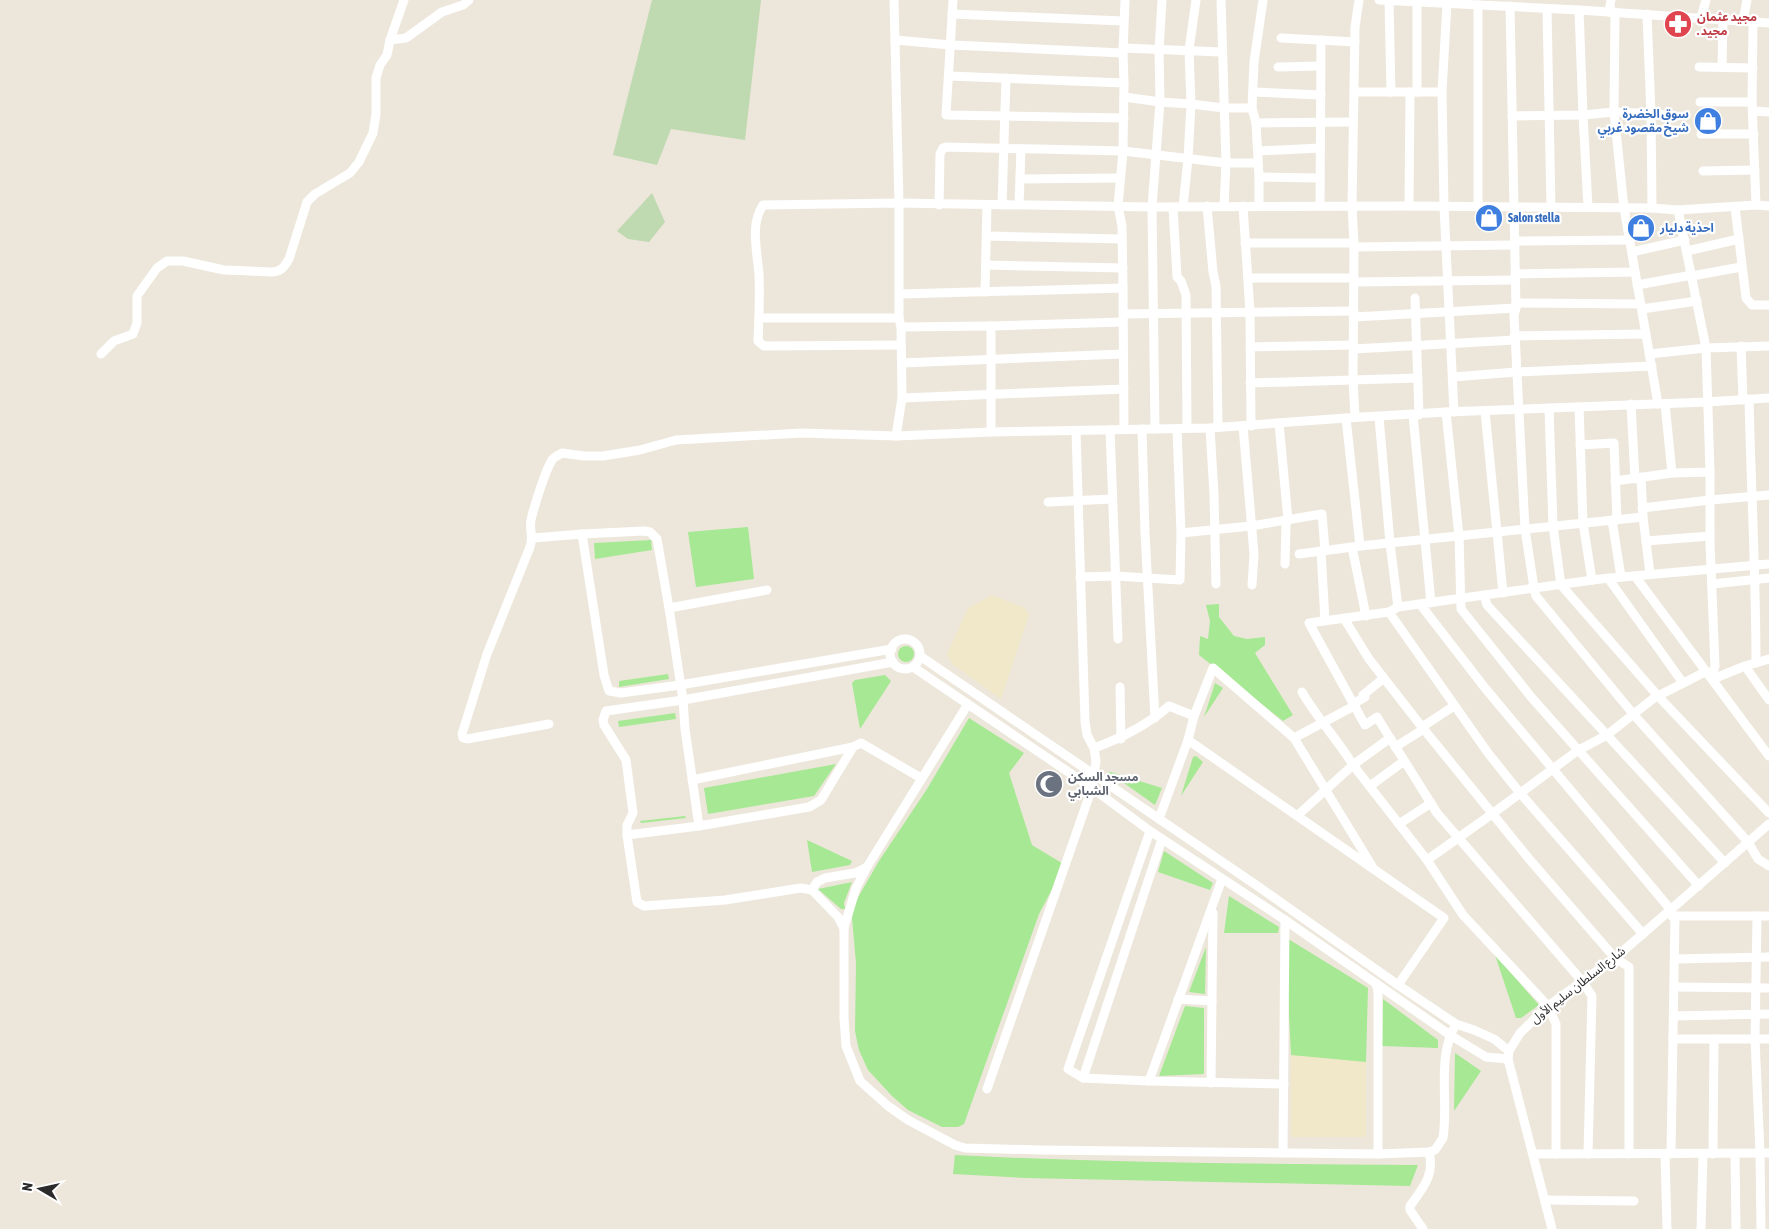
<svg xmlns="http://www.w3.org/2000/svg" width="1769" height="1229" font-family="'Asap Condensed','Noto Sans Arabic',sans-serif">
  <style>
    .education { fill: #f0e8c9 }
    .green { fill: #a6e893 }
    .cemetery { fill: #bfd9b0 }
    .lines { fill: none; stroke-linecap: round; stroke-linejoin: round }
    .minor { stroke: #fff; stroke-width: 9 }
    .labels { text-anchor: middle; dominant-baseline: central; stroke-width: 4.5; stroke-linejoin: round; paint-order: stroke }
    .health-label { font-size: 12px; font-weight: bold; fill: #be3a42; stroke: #fff; text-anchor: start }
    .shop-label { font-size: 12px; font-weight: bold; fill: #366cbe; stroke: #fff; text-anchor: start }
    .worship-label { font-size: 12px; font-weight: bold; fill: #5b616d; stroke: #fff; text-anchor: start }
    .street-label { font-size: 12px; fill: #2a2a2a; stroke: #fff }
  </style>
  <rect width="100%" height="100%" fill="#ede7db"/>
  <!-- education -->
  <g class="education">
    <polygon points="992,595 1025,608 1029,615 1001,699 952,664 947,654 968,608"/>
    <rect x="1291" y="1055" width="75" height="82"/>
  </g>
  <!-- green -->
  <g class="green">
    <polygon points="748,527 754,579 696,587 688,532"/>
    <polygon points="651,540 652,550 595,559 594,543"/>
    <polygon points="1219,604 1219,617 1234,636 1247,639 1265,637 1265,645 1255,653 1293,715 1283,721 1199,655 1200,636 1208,639 1210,621 1206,605"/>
    <circle cx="906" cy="654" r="8"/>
    <polygon points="668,674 669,679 619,687 619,681"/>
    <polygon points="885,675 891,681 860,729 852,683 855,680"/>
    <polygon points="1215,683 1223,688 1204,717"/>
    <polygon points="675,713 676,719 619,727 618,721"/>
    <polygon points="969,718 1024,753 1009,773 1032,845 1065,865 1039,914 964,1124 958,1127 942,1127 908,1110 892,1096 868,1070 859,1050 855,1031 856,963 852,918 853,906 879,861 927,789"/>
    <polygon points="1196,756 1203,762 1181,796 1193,757"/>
    <polygon points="836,764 814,796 708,814 704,788"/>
    <polygon points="1107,771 1162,788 1155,805"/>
    <polygon points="685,816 686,818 641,823 640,821"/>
    <polygon points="807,840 852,861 850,865 812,872"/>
    <polygon points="1164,851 1213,883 1210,890 1158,872"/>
    <polygon points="852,882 844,903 845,909 841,909 818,889"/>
    <polygon points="1229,896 1279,927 1278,933 1224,933"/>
    <polygon points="1285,937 1368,988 1366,1062 1291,1055"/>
    <polygon points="1206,947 1205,994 1189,992"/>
    <polygon points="1495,955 1539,1005 1521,1018 1516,1018"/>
    <polygon points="1383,999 1438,1040 1438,1048 1382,1046"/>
    <polygon points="1185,1006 1204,1008 1204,1074 1159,1076"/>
    <polygon points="1455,1053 1481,1071 1454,1111"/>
    <path d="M955,1155C1110,1163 1264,1164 1418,1165L1410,1186L1026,1178L953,1174Z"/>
  </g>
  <!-- cemetery -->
  <g class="cemetery">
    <polygon points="652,0 761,0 745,140 671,129 657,165 613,155"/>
    <polygon points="652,193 665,222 649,242 628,239 617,231"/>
  </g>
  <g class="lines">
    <!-- minor -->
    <g class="minor">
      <polyline points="894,0 899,203 899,318 901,327 902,398 896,436"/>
      <polyline points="953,0 946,115 1124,118"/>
      <polyline points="1221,0 1226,163 1224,206"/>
      <polyline points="1379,0 1579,10 1769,23"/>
      <polyline points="1389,1 1391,92"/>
      <polyline points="1447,3 1442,92 1444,206 1454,412"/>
      <polyline points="1478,5 1478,206"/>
      <polyline points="1510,6 1516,308 1514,315 1525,529 1534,588 1536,596 1634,715 1748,842 1758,859 1769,866"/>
      <polyline points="1547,9 1551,207"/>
      <polyline points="1579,10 1583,115 1588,207"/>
      <polyline points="1609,12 1611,0"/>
      <polyline points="1615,12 1614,112 1624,208 1658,404"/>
      <polyline points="952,14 1123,21"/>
      <polyline points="1647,14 1651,114 1652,208"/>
      <polyline points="1701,18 1706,0"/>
      <polyline points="1743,21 1747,0"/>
      <polyline points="1753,23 1752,102 1756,205"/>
      <polyline points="1281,38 1355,42"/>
      <polyline points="390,40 406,38 442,12 463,5 469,0"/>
      <polyline points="895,40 951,45 1123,53"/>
      <polyline points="1123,48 1221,52"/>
      <polyline points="1278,67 1321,66"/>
      <polyline points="1699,67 1753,68"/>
      <polyline points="1722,67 1723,20"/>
      <polyline points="949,76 1124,83"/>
      <polyline points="1253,92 1321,95"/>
      <polyline points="1355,92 1442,92"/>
      <polyline points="1417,92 1417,2"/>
      <polyline points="1124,97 1160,102 1191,104 1224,108 1252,108"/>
      <polyline points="1700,102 1752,102"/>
      <polyline points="1754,111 1769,112"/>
      <polyline points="1512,116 1583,115 1614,112 1661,114"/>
      <polyline points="1256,123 1353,122"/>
      <polyline points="1701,134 1754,134"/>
      <polyline points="1258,151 1320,148"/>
      <polyline points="1703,171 1755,170"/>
      <polyline points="1259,177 1320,178"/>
      <polyline points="1020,179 1120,178"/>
      <polyline points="939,205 940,154 943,148 946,147 1123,151 1226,163 1258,163"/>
      <polyline points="1002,205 1006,78"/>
      <polyline points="1019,205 1021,149"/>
      <polyline points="1183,206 1188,159 1191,104 1189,50 1196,0"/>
      <polyline points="1207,206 1213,272 1216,286 1218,427"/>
      <polyline points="1243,206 1250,312 1251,426"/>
      <polyline points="1259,206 1259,177 1256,123 1252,108 1254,62 1263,0"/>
      <polyline points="1320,206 1321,40"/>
      <polyline points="1409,206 1410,92"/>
      <polyline points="1173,207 1177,277 1181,281 1186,295 1187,428"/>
      <polyline points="1735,207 1746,298 1752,305 1769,305"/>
      <polyline points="1678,210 1706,348 1710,472 1710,543 1715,666 1713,673 1717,677"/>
      <polyline points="987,236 1122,239"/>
      <polyline points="1515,241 1629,240"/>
      <polyline points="1245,243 1354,243"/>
      <polyline points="1354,247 1515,245"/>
      <polyline points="1687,251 1739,239"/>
      <polyline points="1632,252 1685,240"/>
      <polyline points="986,265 1123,268"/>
      <polyline points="1515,274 1635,272"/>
      <polyline points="1692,276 1741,267"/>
      <polyline points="1248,278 1354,278"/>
      <polyline points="1354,282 1515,280"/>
      <polyline points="1637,285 1692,275"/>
      <polyline points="985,292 987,205"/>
      <polyline points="900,294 1123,288"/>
      <polyline points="1415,298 1419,415"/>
      <polyline points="1516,303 1641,304"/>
      <polyline points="1642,309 1697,301"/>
      <polyline points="1124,314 1354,311"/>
      <polyline points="1354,317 1516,308"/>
      <polyline points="759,318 899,318"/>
      <polyline points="991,326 991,432"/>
      <polyline points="901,327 991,326 1123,322"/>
      <polyline points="1514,336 1646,334"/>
      <path d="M901,345L764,346L758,341C759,318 760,296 759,274C757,251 750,224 763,205L899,203L1152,207L1409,206L1652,208L1678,210L1756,205L1769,206"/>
      <polyline points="1741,346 1743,400"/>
      <polyline points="1250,347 1354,345"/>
      <polyline points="1354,349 1515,340"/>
      <path d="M101,354L114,341L133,334L137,323V296L157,268L167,261H183L224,270L272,272C282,271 284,267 289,259L307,202L315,194L350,173L359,162L373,133L376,114V78L380,65L387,55L390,40L404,0"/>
      <polyline points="1649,354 1706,348 1769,346"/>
      <polyline points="902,363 1123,354"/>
      <polyline points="1453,377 1516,372 1652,366"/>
      <polyline points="1250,383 1418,378"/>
      <polyline points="902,398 1124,389"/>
      <path d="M1749,399C1751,487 1756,575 1756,663"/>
      <polyline points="1631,404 1635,479"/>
      <polyline points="1665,404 1672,473"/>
      <polyline points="1579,407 1583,523 1592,580"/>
      <polyline points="1549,408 1553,526 1561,585 1658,696 1769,813"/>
      <polyline points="1485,411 1503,593"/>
      <polyline points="1446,412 1459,536 1461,609 1532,698 1699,886"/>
      <polyline points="1413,415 1431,603"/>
      <polyline points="1355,417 1353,379 1354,243 1352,206 1355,27 1359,0"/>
      <polyline points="1379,417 1390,543 1398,607"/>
      <polyline points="1346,418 1360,546"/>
      <polyline points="1279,423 1288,520 1286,524 1285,564"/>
      <polyline points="1243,426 1254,554 1252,585"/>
      <polyline points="1210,428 1214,494 1216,584"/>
      <polyline points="1124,429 1123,288 1122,226 1118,206 1123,151 1124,83 1123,53 1125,0"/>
      <polyline points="1142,429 1145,533 1155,718"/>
      <polyline points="1155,429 1152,207 1160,102 1159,50 1162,0"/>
      <polyline points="1110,430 1118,639"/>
      <polyline points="1580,445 1614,443 1617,520"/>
      <polyline points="1641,477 1643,517 1650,574"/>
      <polyline points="1615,481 1672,473 1710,472"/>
      <polyline points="1048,502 1112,499"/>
      <polyline points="1642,508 1710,500 1769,495"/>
      <polyline points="1612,520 1621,577"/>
      <polyline points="1181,533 1251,526 1322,514 1325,550"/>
      <polyline points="582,534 604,675 609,691 621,693 680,685 892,649"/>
      <polyline points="533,538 582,534 644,531 650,532 657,539 669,608 683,700 685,729 699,826"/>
      <polyline points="1646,541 1710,536"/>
      <polyline points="1352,547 1366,616"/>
      <polyline points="1321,551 1325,621"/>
      <polyline points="1299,554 1360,546 1643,517"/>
      <polyline points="1635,576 1769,756"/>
      <polyline points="1080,577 1115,576 1180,580 1181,533 1177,429"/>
      <polyline points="1608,578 1683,683"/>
      <polyline points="1712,584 1769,578"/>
      <polyline points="1484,595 1487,605 1725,863"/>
      <polyline points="1420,604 1485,688 1671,910"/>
      <polyline points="669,608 767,590"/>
      <polyline points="1389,612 1488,753 1520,793 1643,934"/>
      <polyline points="1345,620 1369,659 1422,727 1530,860 1615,958 1629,967 1629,1154"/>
      <circle cx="905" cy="654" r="15"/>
      <polyline points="920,656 1259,887 1398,985 1456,1024 1474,1030 1494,1039 1509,1051"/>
      <polyline points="893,662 683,700 606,711 603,720 604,725 626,760 633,813 627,825 627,835 637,902 644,906 725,900 801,888 812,890 817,882 825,878 855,873 867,867 968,704"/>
      <polyline points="1745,666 1769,700"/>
      <polyline points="913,667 1092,788 1150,831 1285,920 1450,1035 1486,1057 1508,1059"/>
      <polyline points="1713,679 1745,666 1769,659"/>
      <polyline points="1120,687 1121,739"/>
      <path d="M1302,692C1317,718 1338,740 1353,765L1427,860L1463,915L1548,1006L1556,1024V1154"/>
      <polyline points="1353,704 1365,697 1363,695 1384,678"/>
      <path d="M549,724L467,739L463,738L462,734L487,654L530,547C534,536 529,531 531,520C534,507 545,471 552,460C554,457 559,455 562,453L584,456H603L640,450L676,440L802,433L896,436L991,432L1210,428L1346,418L1446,412L1707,402L1769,398"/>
      <polyline points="1422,727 1454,706"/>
      <polyline points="1294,738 1372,866"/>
      <polyline points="1390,738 1377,717 1365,725 1309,623 1389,612 1398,607 1600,579 1769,564"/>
      <polyline points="1188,740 1444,918 1398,985"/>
      <polyline points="1395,747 1424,729"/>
      <path d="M1094,748C1122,738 1146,726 1169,706L1194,716L1213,668L1294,738L1354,706"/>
      <polyline points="692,780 853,747"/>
      <polyline points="1370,786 1404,761"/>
      <polyline points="1298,815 1353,765 1390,738 1437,813 1582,981 1592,996 1588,1154"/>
      <polyline points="1159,819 1188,740 1194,716"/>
      <polyline points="1399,824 1431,803"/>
      <polyline points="1150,831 1068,1069 1083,1078 1149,1081 1284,1084"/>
      <polyline points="627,835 699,826 809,807 821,800 853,747 861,743 921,778"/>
      <polyline points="1427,860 1492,814 1577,751 1607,735 1654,698 1705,672 1713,673"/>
      <path d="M867,867L856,888L844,928V1018L846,1046L860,1081L888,1106L908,1120L955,1145L965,1148L1040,1150L1378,1154L1429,1152L1435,1150L1443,1138C1449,1101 1436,1057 1456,1024"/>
      <polyline points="812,890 838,917 844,928"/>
      <polyline points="1672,916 1769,916"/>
      <polyline points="1757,916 1755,1039 1760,1153 1761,1229"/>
      <polyline points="1675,959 1769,957"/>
      <polyline points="1376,983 1378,992 1378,1154"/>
      <polyline points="1674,987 1769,988"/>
      <polyline points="1178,999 1212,1001"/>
      <polyline points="1674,1016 1769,1014"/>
      <polyline points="1673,1039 1769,1039"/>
      <polyline points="1083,1078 1162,839"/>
      <polyline points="1149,1081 1222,879"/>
      <polyline points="1211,1083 1213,913"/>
      <polyline points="987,1089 1092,788 1096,761 1094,748 1087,735 1085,721 1076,431"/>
      <polyline points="1283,1153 1285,920"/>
      <polyline points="1533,1154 1769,1153"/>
      <polyline points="1665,1154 1667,1229"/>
      <polyline points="1671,1154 1675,916"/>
      <polyline points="1713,1154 1714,1039"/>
      <polyline points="1735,1154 1736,1229"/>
      <polyline points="1545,1200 1634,1201"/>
      <path d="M1423,1229L1410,1210V1206C1423,1188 1435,1175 1429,1152"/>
      <polyline points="1552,1229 1508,1059 1509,1051 1520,1033 1548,1006 1615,958 1769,824"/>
      <polyline points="1701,1229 1703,1154"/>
    </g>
  </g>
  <!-- icons -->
  <defs>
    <symbol id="pharmacy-disc" viewBox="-11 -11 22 22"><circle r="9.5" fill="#e0444e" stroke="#fff"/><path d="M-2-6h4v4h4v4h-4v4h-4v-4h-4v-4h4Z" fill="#fff"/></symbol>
    <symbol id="shop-disc" viewBox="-11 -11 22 22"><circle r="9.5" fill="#3f7fe0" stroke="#fff"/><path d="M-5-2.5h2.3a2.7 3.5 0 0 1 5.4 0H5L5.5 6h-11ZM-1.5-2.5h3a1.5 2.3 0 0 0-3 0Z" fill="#fff"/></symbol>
    <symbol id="mosque-disc" viewBox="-11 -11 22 22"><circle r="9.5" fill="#6b7280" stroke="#fff"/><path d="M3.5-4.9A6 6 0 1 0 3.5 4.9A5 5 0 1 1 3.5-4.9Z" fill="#fff"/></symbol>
  </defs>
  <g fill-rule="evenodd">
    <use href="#pharmacy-disc" x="1662" y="8" width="32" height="32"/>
    <use href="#shop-disc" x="1692" y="105" width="32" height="32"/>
    <use href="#shop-disc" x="1473" y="202" width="32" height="32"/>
    <use href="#shop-disc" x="1625" y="212" width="32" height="32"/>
    <use href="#mosque-disc" x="1033" y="768" width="32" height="32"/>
  </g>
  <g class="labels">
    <!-- health labels -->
    <g class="health-label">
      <text x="1697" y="17">مجيد عثمان<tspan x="1697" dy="14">. مجيد</tspan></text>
    </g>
    <!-- shop labels -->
    <g class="shop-label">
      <text x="1689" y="114" text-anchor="end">سوق الخضرة<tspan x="1689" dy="14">شيخ مقصود غربي</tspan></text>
      <text x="1508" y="218">Salon stella</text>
      <text x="1660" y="228">احذية دليار</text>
    </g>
    <!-- worship labels -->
    <g class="worship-label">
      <text x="1068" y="777">مسجد السكن<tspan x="1068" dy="14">الشبابي</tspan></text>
    </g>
    <!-- street labels -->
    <g class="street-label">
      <text transform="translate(1578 985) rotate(-38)">شارع السلطان سليم الأول</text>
    </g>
  </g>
  <!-- north arrow -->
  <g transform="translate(40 1189) rotate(279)" stroke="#ffffff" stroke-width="4" paint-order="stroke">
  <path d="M0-4L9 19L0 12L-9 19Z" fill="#2a2a2a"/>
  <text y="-8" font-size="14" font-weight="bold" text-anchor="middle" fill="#2a2a2a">N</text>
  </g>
</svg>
